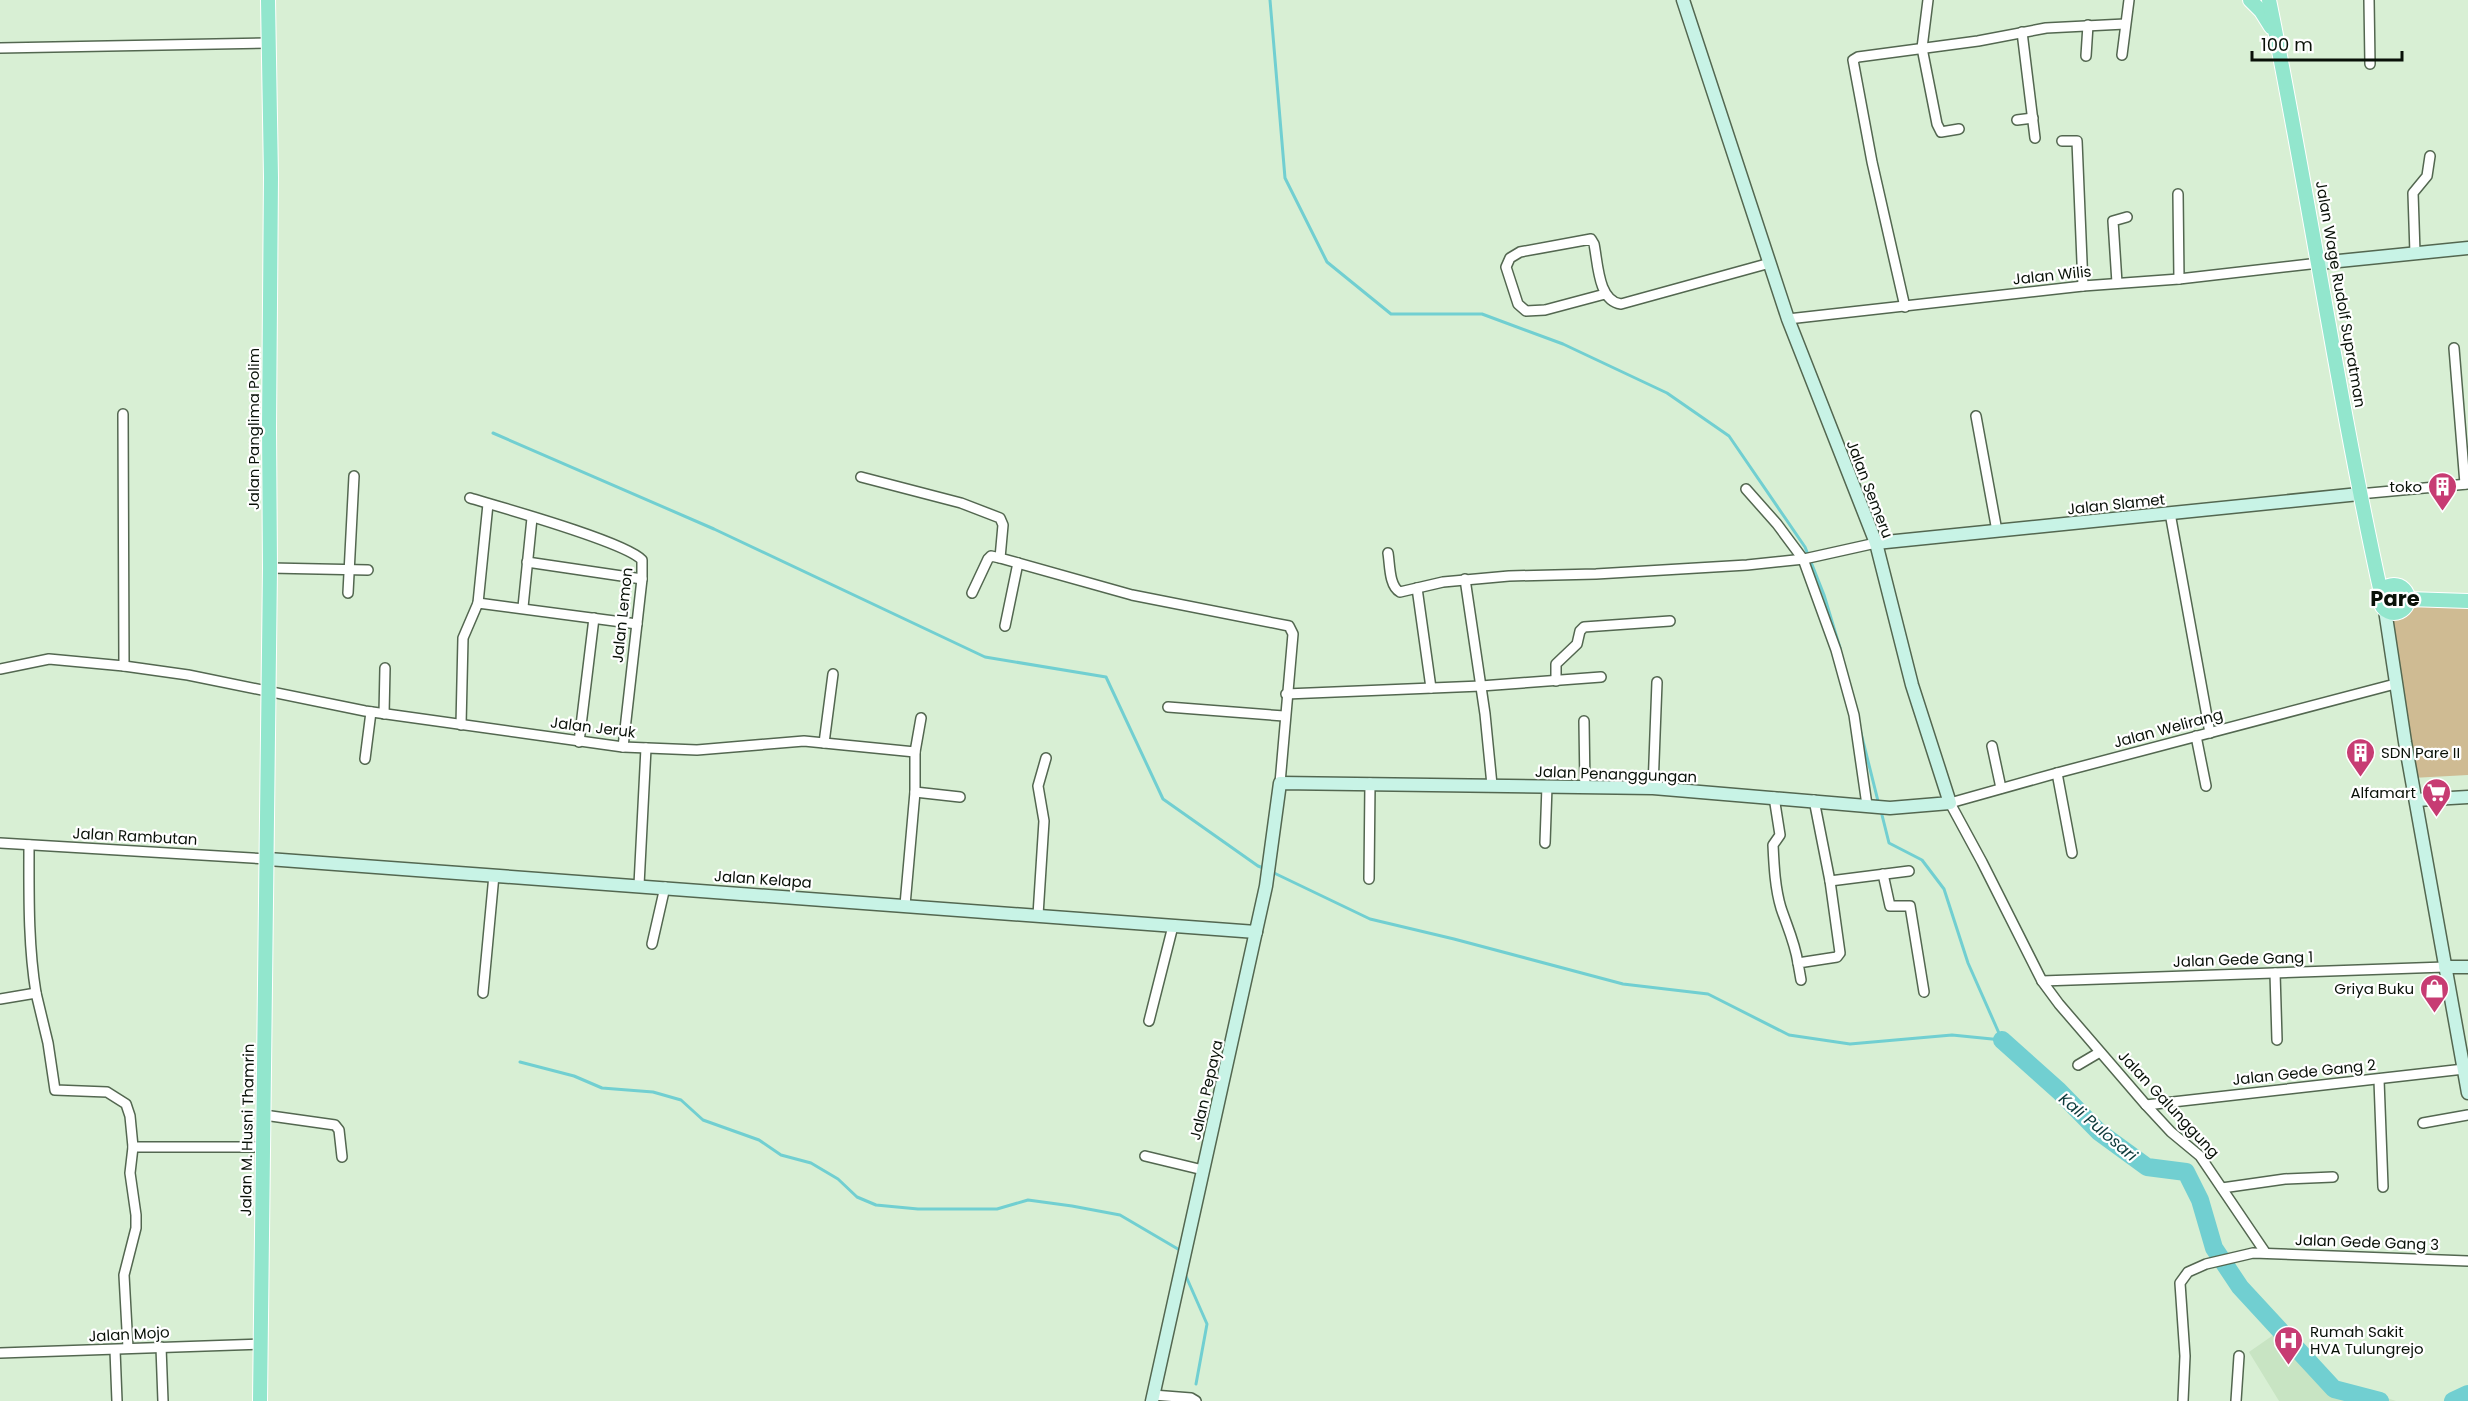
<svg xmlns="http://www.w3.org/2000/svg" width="2468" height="1401" font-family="Poppins,sans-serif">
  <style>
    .built { fill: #c8e4c3 }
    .green { fill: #cfbb93 }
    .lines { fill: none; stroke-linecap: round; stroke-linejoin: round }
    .stream { stroke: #71cfd1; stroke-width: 3 }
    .river { stroke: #71cfd1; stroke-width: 18 }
    .street-casing { stroke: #536750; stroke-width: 12 }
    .secondary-casing { stroke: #536750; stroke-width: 15 }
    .primary-casing { stroke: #fff; stroke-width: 16 }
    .street { stroke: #fff; stroke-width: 9 }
    .secondary { stroke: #c8f3e6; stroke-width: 12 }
    .primary { stroke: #92e6cd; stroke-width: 14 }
    .labels { text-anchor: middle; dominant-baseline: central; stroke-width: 4.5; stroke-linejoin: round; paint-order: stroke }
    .street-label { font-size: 15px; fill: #091108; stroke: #fff }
    .poi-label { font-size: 15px; fill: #091108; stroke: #fff; text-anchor: end }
    .water-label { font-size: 16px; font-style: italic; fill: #0c3a3b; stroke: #fff }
    .district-label { font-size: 21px; font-weight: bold; fill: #091108; stroke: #fff }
  </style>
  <rect width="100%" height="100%" fill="#d8efd4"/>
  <!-- built -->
  <polygon class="built" points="2282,1329 2335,1381 2396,1401 2279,1401 2249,1352"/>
  <!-- green -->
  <polygon class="green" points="2468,601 2468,775 2412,778 2389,613 2398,613 2407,603"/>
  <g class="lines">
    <!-- stream -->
    <g class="stream">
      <polyline points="1270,0 1285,178 1327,262 1391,314 1482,314 1563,344 1667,393 1729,436 1805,547 1824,595 1840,648"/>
      <polyline points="493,433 714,529 985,657 1106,677 1163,799 1258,866 1266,869"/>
      <polyline points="1861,733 1879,805"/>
      <polyline points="1881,811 1889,843 1922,860 1944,889 1968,963 2002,1040"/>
      <polyline points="1272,872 1370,919 1454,939 1623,984 1708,994 1789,1035 1850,1044 1952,1035 2002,1040"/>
      <polyline points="520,1062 574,1076 602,1088 653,1092 681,1100 703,1120 759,1140 781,1155 811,1163 838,1179 857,1197 876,1205 918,1209 997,1209 1028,1200 1072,1206 1120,1215 1183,1252"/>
      <polyline points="1185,1274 1207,1324 1196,1384"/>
    </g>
    <!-- river -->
    <g class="river">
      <polyline points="2002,1040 2059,1091 2099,1132 2147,1167 2186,1172 2200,1200 2214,1248 2240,1287 2334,1389 2380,1401"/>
      <polyline points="2453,1401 2468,1394"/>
    </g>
    <defs>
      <g id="street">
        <polyline points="1928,0 1922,48 1937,124 1941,132 1959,129"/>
        <polyline points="2369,0 2370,64"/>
        <polyline points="2022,32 2035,138"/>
        <polyline points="0,48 269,43"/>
        <polyline points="2122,55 2129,0"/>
        <polyline points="2086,56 2088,25"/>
        <polyline points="2017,120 2033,118"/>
        <polyline points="2062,141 2077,141 2083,286"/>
        <polyline points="2178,194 2179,279"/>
        <polyline points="2415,253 2413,193 2427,176 2430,156"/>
        <polyline points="2117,283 2113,221 2127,217"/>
        <path d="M1605,294L1545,310L1526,311L1518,304L1506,267L1510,258L1520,252L1591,239L1594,244C1598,263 1598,301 1621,304L1770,263"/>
        <polyline points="1905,307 1872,162 1853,60 1858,57 1978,41 2046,28 2125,24"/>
        <polyline points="1788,319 2083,286 2179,279 2319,263"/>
        <polyline points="2454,348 2465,484"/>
        <polyline points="123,414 124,666"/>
        <polyline points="1976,416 1997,531"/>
        <polyline points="861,477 961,503 1000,518 1003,525 1000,558 1132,595 1289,626 1293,634 1280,783"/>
        <polyline points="1746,489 1777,524 1803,559 1836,650 1854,715 1867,805"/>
        <polyline points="2359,494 2468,484"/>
        <path d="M470,498C500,507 626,542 642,560V579L623,747"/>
        <polyline points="2170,513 2210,733"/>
        <path d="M1388,553C1390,565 1389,586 1400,592L1443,582L1509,576L1596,574L1747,565L1804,559L1876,543"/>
        <polyline points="527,562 642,579"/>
        <polyline points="270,568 368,570"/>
        <polyline points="1465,579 1485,714 1492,785"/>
        <polyline points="1417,588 1431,688"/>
        <polyline points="348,593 354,476"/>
        <polyline points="972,593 988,559 991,556 1000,558"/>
        <polyline points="478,603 488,504"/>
        <polyline points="523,607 532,518"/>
        <polyline points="1005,626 1018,563"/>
        <polyline points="0,669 49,659 124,666 188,675 365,711 623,747 697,750 804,741 915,752"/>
        <polyline points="1556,681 1556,664 1577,644 1580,631 1584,627 1670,621"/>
        <polyline points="1286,694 1481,686 1601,677"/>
        <polyline points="1168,707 1284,716"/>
        <polyline points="384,714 385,668"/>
        <polyline points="1584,721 1585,787"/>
        <polyline points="461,725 463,638 478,603 637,624"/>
        <polyline points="2196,736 2206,786"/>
        <polyline points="579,742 594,618"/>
        <polyline points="824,743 833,674"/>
        <polyline points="1992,746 2001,788"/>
        <polyline points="365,759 371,712"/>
        <polyline points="2057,773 2072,853"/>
        <polyline points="1653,788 1657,682"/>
        <polyline points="915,792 960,797"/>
        <path d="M1774,797L1780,835L1773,845C1774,866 1775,888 1781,908C1787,926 1795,943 1798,963"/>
        <polyline points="1814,800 1830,881 1909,871"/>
        <polyline points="0,843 268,859"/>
        <polyline points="1545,843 1547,786"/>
        <polyline points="1883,874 1890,906 1910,906 1924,992"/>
        <polyline points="1369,879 1370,783"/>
        <polyline points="639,885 646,748"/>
        <polyline points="905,905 915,792 915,752 921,718"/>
        <polyline points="1038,915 1044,821 1038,786 1046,758"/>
        <polyline points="652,944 665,887"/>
        <polyline points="2275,973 2277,1040"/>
        <polyline points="1801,980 1798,963 1837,957 1840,953 1830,881"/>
        <polyline points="2042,981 2445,967"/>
        <polyline points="36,993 48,1043 55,1090 107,1092 126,1104 130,1116 133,1147 130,1173 136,1215 136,1228 124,1275 128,1348"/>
        <polyline points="483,993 494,875"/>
        <path d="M0,999L36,993C28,944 29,894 29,845"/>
        <polyline points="1149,1021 1173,926"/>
        <polyline points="2078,1065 2100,1052"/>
        <polyline points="2379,1080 2383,1187"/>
        <polyline points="2146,1105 2464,1069"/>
        <polyline points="264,1115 335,1125 339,1130 342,1157"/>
        <polyline points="2423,1123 2468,1115"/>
        <polyline points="133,1147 263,1147"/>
        <polyline points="1145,1156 1203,1170"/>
        <polyline points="2222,1188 2285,1179 2333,1177"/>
        <polyline points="2265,1252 2200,1156 2171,1132 2146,1105 2059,1004 2042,981 1982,862 1950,803 2057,773 2395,684"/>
        <polyline points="161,1347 163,1401"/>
        <polyline points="115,1350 117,1401"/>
        <polyline points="0,1353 260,1344"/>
        <polyline points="1153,1395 1191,1398 1196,1401"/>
        <polyline points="2183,1401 2185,1356 2180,1283 2188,1272 2206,1264 2253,1253 2468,1261"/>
        <polyline points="2236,1401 2239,1356"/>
      </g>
      <g id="secondary">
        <polyline points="2319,263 2468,248"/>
        <polyline points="1876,543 2359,494"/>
        <polyline points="2385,610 2405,742 2468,1093"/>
        <polyline points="2416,800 2468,797"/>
        <polyline points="268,859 1256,932"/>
        <polyline points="2445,967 2468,967"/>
        <polyline points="1152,1401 1266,886 1280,783 1653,788 1890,808 1950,803 1912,685 1876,543 1788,319 1683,0"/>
      </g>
      <g id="primary">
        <polyline points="2250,0 2261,11 2271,27"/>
        <path d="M2269,0C2309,197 2338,397 2381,593"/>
        <circle cx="2394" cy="599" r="14"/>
        <polyline points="2408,599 2468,601"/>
        <polyline points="260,1401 270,568 269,428 271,177 268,0"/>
      </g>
    </defs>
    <!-- street casing -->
    <use href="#street" class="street-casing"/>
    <!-- secondary casing -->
    <use href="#secondary" class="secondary-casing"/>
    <!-- primary casing -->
    <use href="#primary" class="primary-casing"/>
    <!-- street -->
    <use href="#street" class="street"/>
    <!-- secondary -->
    <use href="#secondary" class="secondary"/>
    <!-- primary -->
    <use href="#primary" class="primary"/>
  </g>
  <!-- icons -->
  <defs>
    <symbol id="building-pin" viewBox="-11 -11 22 30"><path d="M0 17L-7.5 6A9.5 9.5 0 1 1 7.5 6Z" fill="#c73c73" stroke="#fff"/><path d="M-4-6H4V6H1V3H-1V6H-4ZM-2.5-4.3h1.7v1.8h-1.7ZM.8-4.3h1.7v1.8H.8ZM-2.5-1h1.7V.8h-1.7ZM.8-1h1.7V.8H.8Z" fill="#fff"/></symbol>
    <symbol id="supermarket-pin" viewBox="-11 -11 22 30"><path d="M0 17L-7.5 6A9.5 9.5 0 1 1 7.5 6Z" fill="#c73c73" stroke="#fff"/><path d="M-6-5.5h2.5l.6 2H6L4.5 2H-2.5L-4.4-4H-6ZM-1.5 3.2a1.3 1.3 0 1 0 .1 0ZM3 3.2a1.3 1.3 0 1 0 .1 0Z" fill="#fff"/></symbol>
    <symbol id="shop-pin" viewBox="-11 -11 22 30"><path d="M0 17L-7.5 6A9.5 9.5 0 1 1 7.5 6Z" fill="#c73c73" stroke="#fff"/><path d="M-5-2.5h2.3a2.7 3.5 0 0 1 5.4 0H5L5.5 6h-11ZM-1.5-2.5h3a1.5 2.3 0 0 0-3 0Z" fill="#fff"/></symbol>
    <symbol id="hospital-pin" viewBox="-11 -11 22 30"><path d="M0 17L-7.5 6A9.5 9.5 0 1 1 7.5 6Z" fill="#c73c73" stroke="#fff"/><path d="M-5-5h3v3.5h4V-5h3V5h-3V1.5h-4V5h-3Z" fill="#fff"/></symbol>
  </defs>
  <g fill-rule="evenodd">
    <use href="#building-pin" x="2426" y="470" width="33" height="45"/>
    <use href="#building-pin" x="2344" y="736" width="33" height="45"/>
    <use href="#supermarket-pin" x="2420" y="776" width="33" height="45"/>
    <use href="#shop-pin" x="2418" y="972" width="33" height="45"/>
    <use href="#hospital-pin" x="2272" y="1324" width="33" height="45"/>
  </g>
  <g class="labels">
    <!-- street labels -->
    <g class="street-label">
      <text transform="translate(2052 275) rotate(-6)">Jalan Wilis</text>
      <text transform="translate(2341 294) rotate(80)">Jalan Wage Rudolf Supratman</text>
      <text transform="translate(253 429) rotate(-90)">Jalan Panglima Polim</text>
      <text transform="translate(1870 489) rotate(69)">Jalan Semeru</text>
      <text transform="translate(2116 504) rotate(-6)">Jalan Slamet</text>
      <text transform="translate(622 615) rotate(-84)">Jalan Lemon</text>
      <text transform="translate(593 727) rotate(7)">Jalan Jeruk</text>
      <text transform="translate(2168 728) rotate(-15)">Jalan Welirang</text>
      <text transform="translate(1616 774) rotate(2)">Jalan Penanggungan</text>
      <text transform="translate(135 836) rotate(3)">Jalan Rambutan</text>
      <text transform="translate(763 879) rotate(4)">Jalan Kelapa</text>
      <text transform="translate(2243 959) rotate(-2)">Jalan Gede Gang 1</text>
      <text transform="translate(2304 1072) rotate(-6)">Jalan Gede Gang 2</text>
      <text transform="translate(1206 1090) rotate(-77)">Jalan Pepaya</text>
      <text transform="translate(2169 1104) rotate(47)">Jalan Galunggung</text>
      <text transform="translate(247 1130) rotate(-89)">Jalan M. Husni Thamrin</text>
      <text transform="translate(2367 1242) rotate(2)">Jalan Gede Gang 3</text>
      <text transform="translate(129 1334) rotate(-3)">Jalan Mojo</text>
    </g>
    <!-- poi labels -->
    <g class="poi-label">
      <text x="2422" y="486">toko</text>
      <text x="2381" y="752" text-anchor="start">SDN Pare II</text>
      <text x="2416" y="792">Alfamart</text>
      <text x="2414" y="988">Griya Buku</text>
      <text x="2310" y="1331" text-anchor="start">Rumah Sakit<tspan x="2310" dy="17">HVA Tulungrejo</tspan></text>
    </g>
    <!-- water labels -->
    <g class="water-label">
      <text transform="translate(2098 1127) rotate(40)">Kali Pulosari</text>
    </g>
    <!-- district labels -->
    <g class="district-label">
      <text x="2395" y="598">Pare</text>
    </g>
  </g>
  <!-- scale -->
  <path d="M2252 51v9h150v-9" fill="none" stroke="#091108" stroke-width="3"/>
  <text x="2261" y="51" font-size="18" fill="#091108" stroke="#ffffff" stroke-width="4.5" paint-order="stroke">100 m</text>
</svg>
